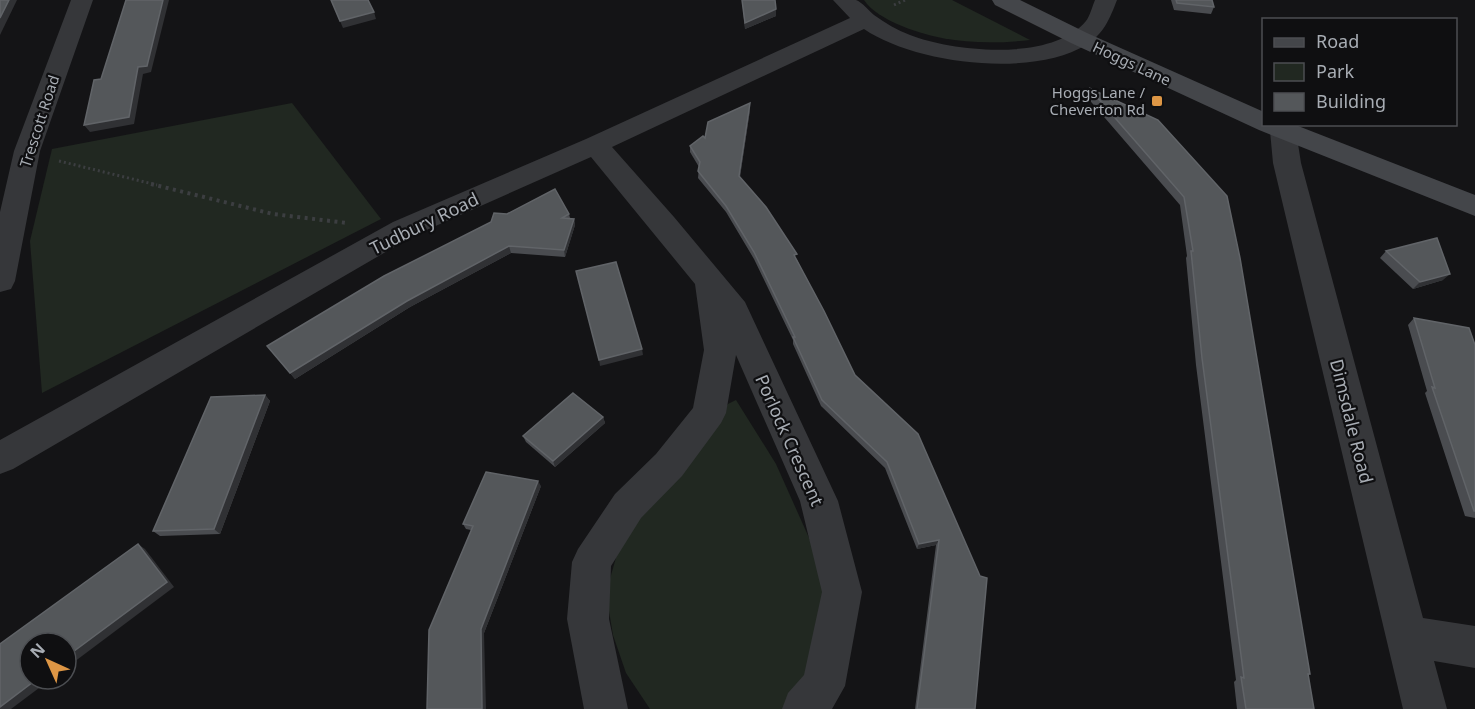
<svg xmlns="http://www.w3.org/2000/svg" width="1475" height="709" font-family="'Noto Sans',sans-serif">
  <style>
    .green { fill: #212821 }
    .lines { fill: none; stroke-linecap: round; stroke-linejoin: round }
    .path-far1 { stroke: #3c3e41; stroke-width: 3; stroke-dasharray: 2 3; stroke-linecap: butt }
    .path { stroke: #3c3e41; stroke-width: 4; stroke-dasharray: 3 4.5; stroke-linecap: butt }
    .street { fill: #36373a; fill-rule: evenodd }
    .secondary { fill: #44464a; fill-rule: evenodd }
    .wall { fill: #4a4c50 }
    .shaded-wall { fill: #303134 }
    .building { fill: #54575a; stroke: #616468; stroke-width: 1.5 }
    .poi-dot { fill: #dd9645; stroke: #0f0f11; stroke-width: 2 }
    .labels { text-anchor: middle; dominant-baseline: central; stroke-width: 4.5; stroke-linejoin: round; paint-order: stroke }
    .far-street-label { font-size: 15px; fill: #a8adb4; stroke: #0f0f11 }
    .far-poi-label { font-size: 15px; fill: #a8adb4; stroke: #0f0f11; text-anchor: end }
    .street-label { font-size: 18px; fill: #a8adb4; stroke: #0f0f11 }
  </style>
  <rect width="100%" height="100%" fill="#141416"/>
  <!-- green -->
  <g class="green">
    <path d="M864,0H952L1030,40C983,45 941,43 897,24C886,19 871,11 864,0Z"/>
    <polygon points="292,103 381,219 42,393 30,241 52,149"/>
    <polygon points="736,400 776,464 831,587 805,684 783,709 650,709 626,673 613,635 606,593 619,547 659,491 728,404"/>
  </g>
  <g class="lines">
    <!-- path-far1 -->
    <g class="path-far1">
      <polyline points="894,5 905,0"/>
      <polyline points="59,161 157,185"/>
    </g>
    <!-- path -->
    <polyline class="path" points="151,184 273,214 347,223"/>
    <!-- street -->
    <g class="street">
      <polygon points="71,0 93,0 40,151 15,281 11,289 0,292 0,212 14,151"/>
      <path d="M833,0C839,0 850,0 856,0C862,2 869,11 874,15C885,23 897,30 910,35C954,52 1052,62 1086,21C1090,16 1092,7 1095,0H1117C1110,18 1104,34 1086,45C1032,78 915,64 864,29L612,147L674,217L745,302L838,501L862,592L845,686L832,709H782L788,693L804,675L822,592L800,501L736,355L726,413L721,423L682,476L641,518L611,566L609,619L628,709H584L567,619L572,562L578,549L615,494L656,454L693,408L704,350L695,284L591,157L413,236L13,469L0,474V440L393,222L586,139L850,18Z"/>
      <polygon points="1276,124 1292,125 1296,131 1301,163 1423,618 1475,626 1475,668 1434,661 1447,709 1403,709 1273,163 1270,131"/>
    </g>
    <!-- secondary -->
    <polygon class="secondary" points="992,0 1020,0 1087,33 1264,112 1264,124 1293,124 1475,195 1475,216 1259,130 1071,43 995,5"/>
  </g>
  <!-- wall -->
  <g class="wall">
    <polygon points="742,0 775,0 776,16 745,29"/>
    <polygon points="1171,0 1212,0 1214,7 1211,14 1174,10"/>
    <polygon points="1089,88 1227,196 1310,674 1308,676 1314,709 1237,709 1234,682 1236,680 1196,365 1186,258 1187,256 1180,205 1086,96"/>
    <polygon points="750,110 740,177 797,260 855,375 918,434 975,709 915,709 936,545 917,549 885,468 821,406 793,344 793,340 754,259 726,212 698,178 699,167 690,152 690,146 705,138"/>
    <polygon points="507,214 569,214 570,218 574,219 575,225 565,257 511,253 410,307 295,379 267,346"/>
    <polygon points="1386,251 1443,280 1413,289 1380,258"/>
    <polygon points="1414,318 1475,345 1475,518 1465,516 1425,393 1427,391 1408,325"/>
    <polygon points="265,395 270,401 220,534 160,536 153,531"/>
    <polygon points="603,417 605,423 555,467 526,442 523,436"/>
    <polygon points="541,486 484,633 471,530 466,529 463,524"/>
  </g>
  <!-- shaded-wall -->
  <g class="shaded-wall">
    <polygon points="9,0 17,0 0,35 0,18"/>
    <polygon points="163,0 169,0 151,72 143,74 134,124 90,132 84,125 138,67"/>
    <polygon points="776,9 776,16 745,29 745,23"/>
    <polygon points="374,12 376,19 343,28 340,21"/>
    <polygon points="750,103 750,110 739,183 739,176"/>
    <polygon points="574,219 575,225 565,257 564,250"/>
    <polygon points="509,246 511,253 410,307 295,379 290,373 407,301"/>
    <polygon points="1450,274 1443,280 1413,289 1420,282"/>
    <polygon points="642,349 643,355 600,366 599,360"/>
    <polygon points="265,395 270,401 220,534 214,529"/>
    <polygon points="603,417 605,423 555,467 553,461"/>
    <polygon points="538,481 541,486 484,633 486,709 482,709 481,629"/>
    <polygon points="939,540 936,545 917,549 919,544"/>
    <polygon points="138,544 145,549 174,587 66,668 66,657"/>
    <polygon points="37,679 51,679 11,709 0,709 0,707"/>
  </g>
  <!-- building -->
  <g class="building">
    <polygon points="0,0 9,0 0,18"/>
    <polygon points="126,0 163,0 147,66 138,67 129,117 84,125 94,80 101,79"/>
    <polygon points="331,0 368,0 374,12 340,21"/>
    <polygon points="742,0 775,0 776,9 745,23"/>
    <polygon points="1176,0 1212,0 1214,7 1177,3"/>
    <polygon points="1089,88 1158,120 1227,196 1240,258 1310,674 1308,674 1314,709 1246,709 1241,677 1244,678 1202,358 1191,251 1193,251 1184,197"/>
    <polygon points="750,103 739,176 766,207 797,254 794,255 824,311 855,375 918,434 980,576 987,578 975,709 917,709 939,540 919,544 887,462 822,400 793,337 795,337 754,252 726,206 698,171 700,162 690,146 703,136 705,138 708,122"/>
    <polygon points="555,189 569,214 562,218 574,219 564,250 509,246 407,301 290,373 267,346 384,276 491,222 494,213 507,214"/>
    <polygon points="1437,238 1450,274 1420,282 1386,251"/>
    <polygon points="616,262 642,349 599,360 576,271"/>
    <polygon points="1414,318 1469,328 1475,345 1475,511 1474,511 1432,387 1435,388"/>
    <polygon points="573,393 603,417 553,461 523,436"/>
    <polygon points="265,395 214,529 153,531 211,397"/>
    <polygon points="486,472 538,481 481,629 482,709 427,709 429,630 473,526 463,524"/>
    <polygon points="138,544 167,582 66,657 66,643 30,643 30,679 37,679 0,707 0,644"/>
  </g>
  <!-- markers -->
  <rect class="poi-dot" x="1151" y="95" width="12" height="12" rx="3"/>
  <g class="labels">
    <!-- far-street labels -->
    <g class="far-street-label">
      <text transform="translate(1132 63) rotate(25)">Hoggs Lane</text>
      <text transform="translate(39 121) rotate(-72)">Trescott Road</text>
    </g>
    <!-- far-poi labels -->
    <g class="far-poi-label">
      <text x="1145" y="92">Hoggs Lane /<tspan x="1145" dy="17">Cheverton Rd</tspan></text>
    </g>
    <!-- street labels -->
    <g class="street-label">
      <text transform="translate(424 223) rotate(-26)">Tudbury Road</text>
      <text transform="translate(1352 421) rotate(76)">Dimsdale Road</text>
      <text transform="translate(790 440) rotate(66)">Porlock Crescent</text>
    </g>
  </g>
  <!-- legend -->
  <rect x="1262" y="18" width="195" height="108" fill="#0f0f11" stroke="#4c4e52" stroke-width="1.5"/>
  <rect x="1274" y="38" width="30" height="9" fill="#44464a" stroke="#4c4e52" stroke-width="1.5"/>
  <text x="1316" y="48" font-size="18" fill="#a8adb4">Road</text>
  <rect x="1274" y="63" width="30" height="18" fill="#212821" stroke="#4c4e52" stroke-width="1.5"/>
  <text x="1316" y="78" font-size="18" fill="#a8adb4">Park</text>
  <rect x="1274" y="93" width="30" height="18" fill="#54575a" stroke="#4c4e52" stroke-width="1.5"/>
  <text x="1316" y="108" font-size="18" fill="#a8adb4">Building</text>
  <!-- north arrow -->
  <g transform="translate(48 661) rotate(315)"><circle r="28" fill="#0f0f11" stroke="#4c4e52" stroke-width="1.5"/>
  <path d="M0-4.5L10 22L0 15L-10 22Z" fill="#dd9645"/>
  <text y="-9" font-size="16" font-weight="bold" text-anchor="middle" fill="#a8adb4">N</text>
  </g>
</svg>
